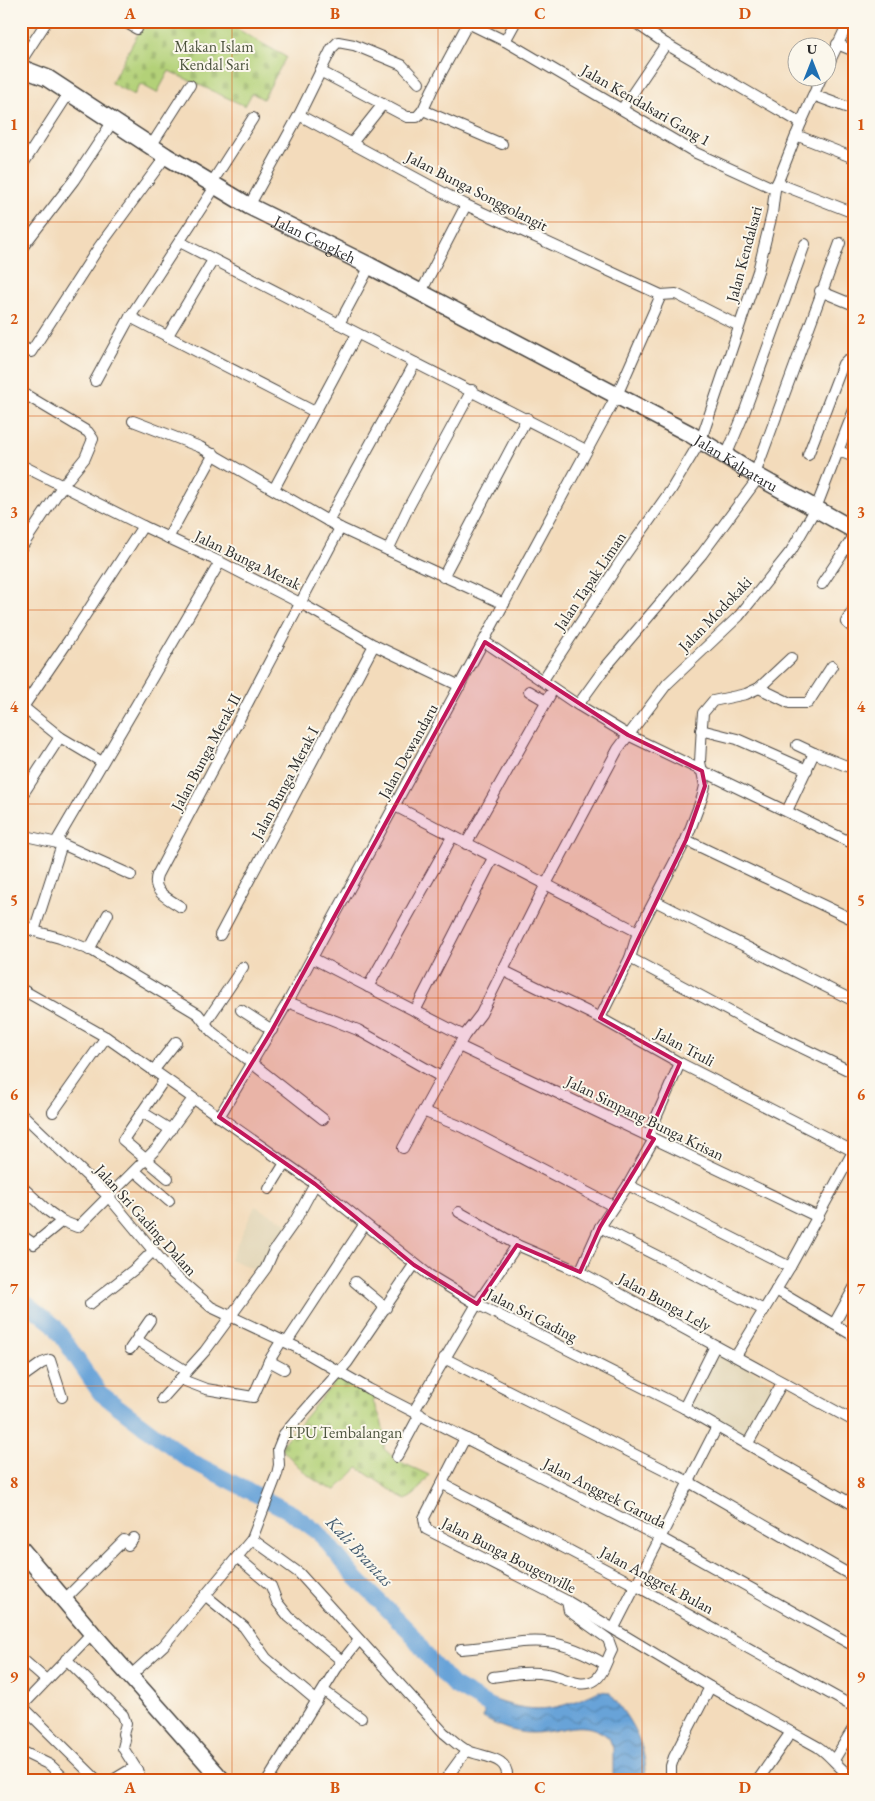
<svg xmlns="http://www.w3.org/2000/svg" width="875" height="1801" font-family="'EB Garamond',serif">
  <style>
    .built { fill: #e2d6b7 }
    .cemetery { fill: url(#cemetery-stones); stroke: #6f7e52 }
    .water { fill: url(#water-waves); stroke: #496782 }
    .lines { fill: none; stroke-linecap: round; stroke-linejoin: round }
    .river { stroke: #67a3d8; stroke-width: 16 }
    .minor-casing { stroke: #494541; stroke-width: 12 }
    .primary-casing { stroke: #494541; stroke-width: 19 }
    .minor { stroke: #fff; stroke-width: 10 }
    .primary { stroke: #fff; stroke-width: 16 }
    .marked { fill: #c2185b; fill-opacity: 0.2; stroke: #c2185b; stroke-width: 4; stroke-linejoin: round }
    .grid { fill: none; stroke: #d5540f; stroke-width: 1; stroke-opacity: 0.55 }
    .labels { text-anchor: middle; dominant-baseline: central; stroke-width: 4; stroke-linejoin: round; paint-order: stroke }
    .park-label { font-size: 16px; fill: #4d543e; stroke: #fbf7ec }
    .street-label { font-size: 16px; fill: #2b2b2b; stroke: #fbf7ec }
    .water-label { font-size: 18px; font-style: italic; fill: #435b70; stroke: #fbf7ec }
    .neatline { fill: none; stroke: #d5540f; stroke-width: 2 }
    .grid-label { font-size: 16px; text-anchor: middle; font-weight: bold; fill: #d5540f }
  </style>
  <defs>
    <pattern id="cemetery-stones" width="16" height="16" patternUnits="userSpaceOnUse" patternTransform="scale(1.25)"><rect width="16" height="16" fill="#b3d178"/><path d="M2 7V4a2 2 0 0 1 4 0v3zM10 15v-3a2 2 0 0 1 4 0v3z" fill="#9ab468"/></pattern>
    <pattern id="water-waves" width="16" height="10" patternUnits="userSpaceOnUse" patternTransform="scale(1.25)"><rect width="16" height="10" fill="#67a3d8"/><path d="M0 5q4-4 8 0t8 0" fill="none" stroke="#5585af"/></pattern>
  </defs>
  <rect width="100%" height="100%" fill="#fbf7ec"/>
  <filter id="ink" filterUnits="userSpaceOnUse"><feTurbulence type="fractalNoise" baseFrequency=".02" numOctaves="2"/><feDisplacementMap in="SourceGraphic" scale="10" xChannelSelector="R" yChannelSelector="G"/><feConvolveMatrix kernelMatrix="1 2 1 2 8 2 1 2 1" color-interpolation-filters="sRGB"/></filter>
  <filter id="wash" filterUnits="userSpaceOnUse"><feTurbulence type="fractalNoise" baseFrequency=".0096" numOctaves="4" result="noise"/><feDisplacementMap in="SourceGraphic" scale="20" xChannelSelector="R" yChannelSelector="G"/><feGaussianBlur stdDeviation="1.12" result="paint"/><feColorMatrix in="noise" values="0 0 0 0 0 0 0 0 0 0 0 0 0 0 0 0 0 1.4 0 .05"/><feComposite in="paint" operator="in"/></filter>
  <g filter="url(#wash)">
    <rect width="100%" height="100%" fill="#f3dbbb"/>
    <!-- built -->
    <g class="built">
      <polygon points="255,1206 289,1224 260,1272 230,1259"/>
      <polygon points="718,1352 774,1382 775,1385 750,1436 744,1438 691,1407"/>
    </g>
    <!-- cemetery -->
    <g class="cemetery">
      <polygon points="145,21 223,21 286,57 263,99 252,93 245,106 169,71 157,93 140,84 134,95 111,83"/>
      <path d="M340,1376L376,1397L373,1402C382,1419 385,1430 384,1449L398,1461L429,1475L415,1494L406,1500L358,1468L336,1490C313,1484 298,1466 282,1449L283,1443Z"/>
    </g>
    <!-- water -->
    <path class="water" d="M599,1691L609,1692C629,1718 649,1746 645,1780H613V1748L609,1738C584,1716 560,1733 531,1733C513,1733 498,1726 483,1718L487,1697C533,1715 555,1712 599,1691Z"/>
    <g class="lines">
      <!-- river -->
      <polyline class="river" points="21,1299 54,1325 100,1393 189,1460 292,1513 319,1533 355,1577 410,1632 427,1656 453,1685 505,1715"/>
    </g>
  </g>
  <g filter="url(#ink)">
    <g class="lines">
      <defs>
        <g id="minor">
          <polyline points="123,21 137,29"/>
          <polyline points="464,21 505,41 696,153 775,189"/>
          <polyline points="633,21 666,44 801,123"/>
          <polyline points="505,41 516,21"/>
          <polyline points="837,44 854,51"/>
          <polyline points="21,61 47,21"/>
          <polyline points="828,65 849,21"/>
          <polyline points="320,71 407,117 417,117 423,110 432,90 468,23"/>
          <polyline points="813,95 854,110"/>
          <polyline points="622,109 666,44"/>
          <polyline points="423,110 502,144"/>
          <polyline points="299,115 332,48 338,42 354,45 402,65 419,83"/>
          <polyline points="796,135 854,158"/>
          <polyline points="352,143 383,104"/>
          <polyline points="151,146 190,85"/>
          <polyline points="21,167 69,93"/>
          <polyline points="777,183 854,213"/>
          <polyline points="211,184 253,118"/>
          <polyline points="249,206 299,115 466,205 661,295 676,294 739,326"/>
          <polyline points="180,242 339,324"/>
          <polyline points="21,249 74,180 113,121"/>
          <polyline points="370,266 339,324 586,450"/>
          <polyline points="820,291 854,305"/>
          <polyline points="420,294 466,205"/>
          <polyline points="130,317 315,412"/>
          <polyline points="167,337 213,260"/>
          <polyline points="21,346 31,352 99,247 166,156"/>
          <polyline points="95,381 130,317 215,187"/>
          <polyline points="21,392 88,432 93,439 85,458 63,485 21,548"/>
          <polyline points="133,421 200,447 340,528 504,604"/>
          <polyline points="839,451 854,457"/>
          <polyline points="808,455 843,364 847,360 854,362"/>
          <polyline points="726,456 743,416 805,244"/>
          <polyline points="21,465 143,526 220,562 302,604 374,645 460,686"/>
          <polyline points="755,474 840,243"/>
          <polyline points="274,489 357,334"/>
          <polyline points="328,521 415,363"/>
          <polyline points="168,538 214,454"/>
          <polyline points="388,550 408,508 472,390"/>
          <polyline points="443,577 527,418"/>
          <polyline points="822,584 854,536"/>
          <polyline points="854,608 846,622 854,629"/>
          <polyline points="485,642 575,703 628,735 854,844"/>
          <polyline points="543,680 620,562 671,490 701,440 758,271 772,214 775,189 801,123 821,78"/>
          <polyline points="759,688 790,703 808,703 832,666"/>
          <polyline points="529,691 546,701"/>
          <polyline points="578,705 604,669 702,554 759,477"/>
          <polyline points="23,707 60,737 102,762"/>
          <polyline points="21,710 69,640 143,526"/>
          <polyline points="701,730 737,739 807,770"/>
          <polyline points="797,745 814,753"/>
          <polyline points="21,797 60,737"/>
          <polyline points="395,806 638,932"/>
          <polyline points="787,811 814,753 854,769"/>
          <polyline points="21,835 62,844 131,875"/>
          <polyline points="686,840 854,920"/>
          <polyline points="56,842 220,562"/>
          <polyline points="466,844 550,695"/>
          <polyline points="655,901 854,1001"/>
          <path d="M181,907C169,899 151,892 157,875L340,528"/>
          <polyline points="21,924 34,931 60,938 93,951 198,1014 212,1032 323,1119"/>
          <polyline points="34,931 62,844"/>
          <polyline points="220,935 374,645"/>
          <polyline points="89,950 108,914"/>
          <polyline points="312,958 464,1036"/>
          <polyline points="630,958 753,1024 854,1073"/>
          <polyline points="502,970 600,1018 680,1063 853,1151"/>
          <polyline points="368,987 452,837"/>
          <polyline points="21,989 106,1037 315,1184 429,1275 477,1304 684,1408 854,1505"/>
          <polyline points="288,1002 358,1030 441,1077"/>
          <polyline points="241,1010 272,1030"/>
          <polyline points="415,1011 493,858"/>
          <polyline points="600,1018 630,958 638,932 686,840 702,798 705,786 700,762 702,725 703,713 713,701 746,694 759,688 791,658"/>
          <polyline points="206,1022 243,967"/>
          <polyline points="459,1046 818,1217"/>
          <polyline points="153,1071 176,1042"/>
          <polyline points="164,1080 123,1140 168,1178"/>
          <polyline points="423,1111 462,1127 613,1206"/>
          <polyline points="53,1112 106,1037"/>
          <polyline points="142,1112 171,1130"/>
          <polyline points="21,1113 108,1196 171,1272 211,1307 298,1348 369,1389 661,1538 854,1646"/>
          <polyline points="219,1117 288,1002 617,395 661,295"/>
          <polyline points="648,1136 680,1063"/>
          <polyline points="403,1148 464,1036 481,1014 545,886 618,749 667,684 739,616 791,551 816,508 854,410"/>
          <polyline points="135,1171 169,1201"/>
          <polyline points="628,1185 790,1267"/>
          <polyline points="21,1186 48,1211 62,1221 77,1227 80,1225 157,1148 192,1100"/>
          <polyline points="269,1189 285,1163"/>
          <polyline points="459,1212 517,1245 580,1272 854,1421"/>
          <polyline points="600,1227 764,1310"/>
          <polyline points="21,1235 34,1244 62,1221"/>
          <polyline points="580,1272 600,1227 628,1185 654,1139"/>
          <polyline points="355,1282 386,1308"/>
          <polyline points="776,1290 854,1336"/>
          <polyline points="90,1304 136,1268 152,1252"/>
          <polyline points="834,1324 854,1288"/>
          <polyline points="137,1340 186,1371"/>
          <polyline points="287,1342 364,1225"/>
          <polyline points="130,1349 150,1320"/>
          <polyline points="736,1356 790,1267 854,1150"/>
          <polyline points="444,1358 689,1482 854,1577"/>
          <polyline points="269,1361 284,1369"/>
          <polyline points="21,1378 42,1363 50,1360 62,1397"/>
          <polyline points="180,1379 206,1389 253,1397 269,1361 282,1340"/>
          <polyline points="162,1399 205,1351 266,1268 273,1252 295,1221 315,1184"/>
          <polyline points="684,1408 715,1346"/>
          <polyline points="414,1411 477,1304 517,1245"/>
          <path d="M465,1438L424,1518L426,1529L567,1601L710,1687L818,1747C832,1756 839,1770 854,1778"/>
          <polyline points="748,1443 782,1383"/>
          <polyline points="397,1457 420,1414"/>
          <polyline points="443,1484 635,1585 854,1707"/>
          <path d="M252,1539L299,1573L444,1733C451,1738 458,1746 466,1750C482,1758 510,1755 507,1780"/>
          <polyline points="237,1557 271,1586 277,1602 289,1617 342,1661"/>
          <polyline points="206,1596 244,1627 266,1658 317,1701"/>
          <polyline points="64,1600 124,1540 128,1545 134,1538"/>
          <polyline points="614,1628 717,1427"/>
          <path d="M461,1649C525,1645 543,1628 605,1664"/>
          <polyline points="21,1658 46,1680"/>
          <polyline points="66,1659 123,1715 126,1724 123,1734 125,1740 123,1748 137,1770"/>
          <polyline points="130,1676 164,1645 252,1539 277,1474 279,1465 278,1449 284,1434 347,1363 414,1265"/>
          <path d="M493,1677C512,1674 528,1671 547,1674C562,1676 580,1690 595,1680C603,1675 607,1659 612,1650L608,1639L569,1611L567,1601"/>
          <polyline points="324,1691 361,1718"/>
          <polyline points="21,1705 97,1780"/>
          <polyline points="22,1706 92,1633"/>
          <polyline points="21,1751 50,1765 66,1780"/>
          <polyline points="834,1760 854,1727"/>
          <polyline points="113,1780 128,1771 137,1770 141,1780"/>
          <polyline points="268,1780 336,1669 359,1640"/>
          <polyline points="445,1780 467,1750"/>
          <polyline points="671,1780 671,1766 674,1757 710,1687"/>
          <polyline points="758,1780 791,1732"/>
        </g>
        <g id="primary">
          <path id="s1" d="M21,68L47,78L166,156L249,206L370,266L690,434L759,477L854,530"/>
          <polyline points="21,1549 92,1633 222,1780"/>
        </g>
      </defs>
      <!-- minor casing -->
      <use href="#minor" class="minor-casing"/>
      <!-- primary casing -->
      <use href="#primary" class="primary-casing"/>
      <!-- minor -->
      <use href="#minor" class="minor"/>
      <!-- primary -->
      <use href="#primary" class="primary"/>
    </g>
  </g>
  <!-- marked area -->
  <path class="marked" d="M485,642L628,735L702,771L705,786L686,840L600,1018L680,1063L648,1136L654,1139L600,1227L580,1272L517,1245L477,1304L414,1265L315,1184L219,1117L272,1030Z"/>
  <!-- grid -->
  <path class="grid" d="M232,21V1780M438,21V1780M642,21V1780M21,222H854M21,416H854M21,610H854M21,804H854M21,998H854M21,1192H854M21,1386H854M21,1580H854"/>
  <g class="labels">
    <!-- park labels -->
    <g class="park-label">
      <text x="214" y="46">Makan Islam<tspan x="214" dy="18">Kendal Sari</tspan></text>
      <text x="344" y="1432">TPU Tembalangan</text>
    </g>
    <!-- street labels -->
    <g class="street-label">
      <text transform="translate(646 105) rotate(30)">Jalan Kendalsari Gang 1</text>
      <text transform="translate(477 191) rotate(27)">Jalan Bunga Songgolangit</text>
      <text stroke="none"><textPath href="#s1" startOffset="341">Jalan Cengkeh</textPath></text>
      <text transform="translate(744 254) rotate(-75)">Jalan Kendalsari</text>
      <text stroke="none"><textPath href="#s1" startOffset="818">Jalan Kalpataru</textPath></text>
      <text transform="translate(248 560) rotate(26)">Jalan Bunga Merak</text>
      <text transform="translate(590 581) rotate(-56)">Jalan Tapak Liman</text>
      <text transform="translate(715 614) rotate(-46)">Jalan Modokaki</text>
      <text transform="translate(408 751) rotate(-61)">Jalan Dewandaru</text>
      <text transform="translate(206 752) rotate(-62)">Jalan Bunga Merak II</text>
      <text transform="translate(285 783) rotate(-62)">Jalan Bunga Merak I</text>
      <text transform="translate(685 1047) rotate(28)">Jalan Truli</text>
      <text transform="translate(645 1118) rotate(26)">Jalan Simpang Bunga Krisan</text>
      <text transform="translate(146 1220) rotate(48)">Jalan Sri Gading Dalam</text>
      <text transform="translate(665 1302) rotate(29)">Jalan Bunga Lely</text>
      <text transform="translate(532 1315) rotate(27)">Jalan Sri Gading</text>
      <text transform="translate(605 1493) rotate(27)">Jalan Anggrek Garuda</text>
      <text transform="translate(509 1555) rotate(27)">Jalan Bunga Bougenville</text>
      <text transform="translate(657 1580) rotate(28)">Jalan Anggrek Bulan</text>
    </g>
    <!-- water labels -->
    <g class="water-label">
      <text transform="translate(360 1551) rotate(47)">Kali Brantas</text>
    </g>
  </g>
  <!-- margin -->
  <rect width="875" height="1801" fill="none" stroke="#fbf7ec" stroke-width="55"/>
  <!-- north arrow -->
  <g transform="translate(812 62)"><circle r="24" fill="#fbf7ec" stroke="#a8a59f"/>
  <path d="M0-4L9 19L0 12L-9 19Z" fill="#1f6fb2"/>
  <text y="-8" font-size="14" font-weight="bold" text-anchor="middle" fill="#2b2b2b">U</text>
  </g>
  <rect x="28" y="28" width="820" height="1746" class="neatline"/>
  <g class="grid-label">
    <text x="130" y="19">A</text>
    <text x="335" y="19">B</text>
    <text x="540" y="19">C</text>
    <text x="745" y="19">D</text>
    <text x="14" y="130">1</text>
    <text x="861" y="130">1</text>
    <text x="14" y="324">2</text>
    <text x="861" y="324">2</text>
    <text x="14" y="518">3</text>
    <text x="861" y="518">3</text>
    <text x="14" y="712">4</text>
    <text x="861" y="712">4</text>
    <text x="14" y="906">5</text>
    <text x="861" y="906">5</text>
    <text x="14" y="1100">6</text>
    <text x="861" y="1100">6</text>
    <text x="14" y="1294">7</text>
    <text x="861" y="1294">7</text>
    <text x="14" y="1488">8</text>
    <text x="861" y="1488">8</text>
    <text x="14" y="1682">9</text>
    <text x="861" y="1682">9</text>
    <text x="130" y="1793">A</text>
    <text x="335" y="1793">B</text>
    <text x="540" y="1793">C</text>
    <text x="745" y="1793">D</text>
  </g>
</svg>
